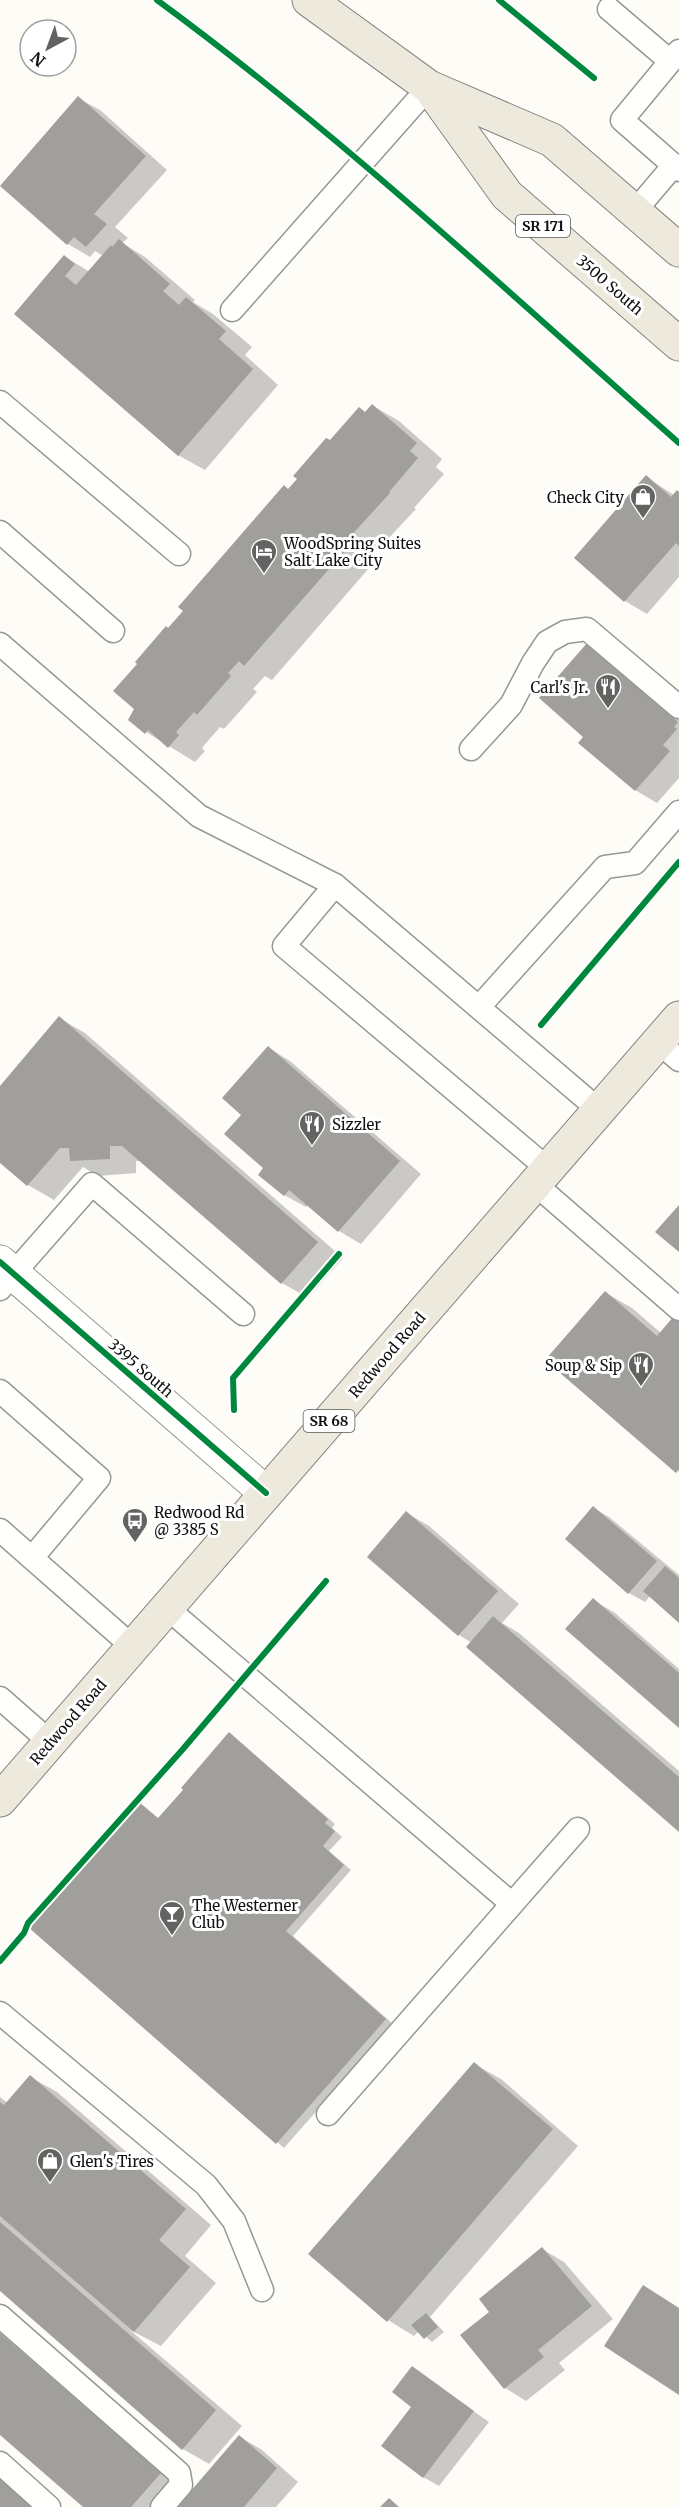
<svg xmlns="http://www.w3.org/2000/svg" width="679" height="2507" font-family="Merriweather,serif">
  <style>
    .shadow { fill: #0003 }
    .building { fill: #a19f9c }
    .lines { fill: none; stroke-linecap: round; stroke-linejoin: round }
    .lane-casing { stroke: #979795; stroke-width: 25 }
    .street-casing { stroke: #979795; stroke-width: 35 }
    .primary-casing { stroke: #858482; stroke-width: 35 }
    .lane { stroke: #fffffe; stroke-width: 22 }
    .street { stroke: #fffffe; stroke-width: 33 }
    .primary { stroke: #ede9dc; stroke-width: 33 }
    .cycleway-casing { stroke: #fff; stroke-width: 10 }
    .cycleway { stroke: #00873e; stroke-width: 6 }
    .labels { text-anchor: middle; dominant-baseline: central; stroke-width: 6; stroke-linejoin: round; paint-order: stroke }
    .shield { fill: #fff; stroke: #585858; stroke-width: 1.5 }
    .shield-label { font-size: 14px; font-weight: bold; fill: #111 }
    .street-label { font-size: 15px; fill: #111; stroke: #fff }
    .poi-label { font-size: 15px; fill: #111; stroke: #fff; text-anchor: start }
  </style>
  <rect width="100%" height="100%" fill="#fdfcf7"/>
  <!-- shadow -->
  <g class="shadow">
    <polygon points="78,98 100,110 167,170 115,227 128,238 122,243 145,257 195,300 193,302 213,314 252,347 245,355 278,385 205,470 178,455 16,313 65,257 90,272 103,256 95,251 90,257 68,244 1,185"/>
    <polygon points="373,406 399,421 442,459 436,467 444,474 414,508 416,509 372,556 376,560 272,680 265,676 253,689 257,692 224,729 220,727 202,748 205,751 195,762 146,732 169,629 330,442"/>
    <polygon points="646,477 674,495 679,493 679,577 647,614 625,601 576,558"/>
    <polygon points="610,656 679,718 679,778 657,803 635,790 585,737"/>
    <polygon points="59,1018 85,1033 343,1258 308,1298 282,1283 142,1161 136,1161 136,1173 98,1176 83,1167 54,1200 28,1185 0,1161 0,1087"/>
    <polygon points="269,1048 290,1061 421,1174 361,1244 339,1231 308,1205 306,1207 284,1195 243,1115"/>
    <polygon points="606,1293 632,1308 661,1333 679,1312 679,1473"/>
    <polygon points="593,1508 609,1517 679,1575 679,1621 650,1596 645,1602 629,1593 567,1539"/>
    <polygon points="407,1513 429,1526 519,1604 502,1623 519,1633 679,1771 679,1830 472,1643 459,1635 369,1557"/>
    <polygon points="593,1600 615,1613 679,1669 679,1726"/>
    <polygon points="230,1734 335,1824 332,1828 342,1837 329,1851 351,1870 293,1936 393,2024 284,2148 31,1927 139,1804 159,1819"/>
    <polygon points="474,2064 501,2079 578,2146 430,2317 444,2332 432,2342 419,2331 414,2336 388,2320"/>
    <polygon points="30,2077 57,2092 211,2225 185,2256 216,2283 161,2346 130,2330 242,2426 209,2464 183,2449 0,2289 0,2097 8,2103"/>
    <polygon points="542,2249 564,2262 613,2319 559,2363 565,2370 526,2401 505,2388 491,2312"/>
    <polygon points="0,2327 186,2489 170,2507 85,2507 0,2433"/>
    <polygon points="412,2368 489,2422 439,2486 423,2477 413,2406"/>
    <polygon points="240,2437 262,2450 298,2482 276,2507 179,2507"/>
  </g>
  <!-- building -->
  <g class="building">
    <polygon points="78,96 146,156 94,214 107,224 86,247 74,237 67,245 0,186"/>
    <polygon points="119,239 170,284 163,291 179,305 186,297 226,331 219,339 253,369 178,456 14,314 64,255 75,264 65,276 76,285 111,245 112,247"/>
    <polygon points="372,404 417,443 410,451 418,458 389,492 390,493 347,540 351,544 244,666 239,661 228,673 231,676 197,715 194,712 176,732 179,735 168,748 148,730 145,734 128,720 134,709 113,691 137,664 135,662 166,626 168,628 183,611 178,607 284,485 288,489 297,479 293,476 326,438 330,440 359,407 365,412"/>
    <polygon points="646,475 671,497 677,490 679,492 679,546 676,543 624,602 574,558"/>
    <polygon points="588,642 678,722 674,727 677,729 663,745 670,751 635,791 578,743 583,737 539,698"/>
    <polygon points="59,1016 318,1242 281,1284 122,1146 110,1146 110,1159 70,1161 69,1148 60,1148 27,1186 0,1163 0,1086"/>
    <polygon points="268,1046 400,1161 338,1232 289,1190 284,1196 258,1175 263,1168 224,1134 241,1115 222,1098"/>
    <polygon points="679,1205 679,1252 655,1232"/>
    <polygon points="605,1291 657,1336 679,1310 679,1469 676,1473 545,1360"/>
    <polygon points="593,1506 657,1561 628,1594 565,1539"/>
    <polygon points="406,1511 498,1591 458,1636 367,1557"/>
    <polygon points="665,1566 679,1578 679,1623 643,1591"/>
    <polygon points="593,1598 679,1673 679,1728 565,1629"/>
    <polygon points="493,1616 679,1777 679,1832 466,1647"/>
    <polygon points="229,1732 328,1819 325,1823 335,1831 323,1846 344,1865 286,1931 386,2019 276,2144 28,1927 139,1802 158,1818 183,1790 181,1788"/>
    <polygon points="474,2062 553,2129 387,2322 308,2254"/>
    <polygon points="30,2075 186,2209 159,2240 190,2267 134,2332 0,2216 0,2102 4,2105"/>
    <polygon points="0,2222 216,2410 182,2450 0,2291"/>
    <polygon points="542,2247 592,2306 538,2350 544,2357 504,2389 460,2335 489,2312 479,2299"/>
    <polygon points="643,2285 679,2308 679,2395 604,2346"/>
    <polygon points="426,2313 438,2327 424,2339 411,2325"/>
    <polygon points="0,2333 161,2473 131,2507 83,2507 0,2435"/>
    <polygon points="412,2366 474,2411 423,2478 381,2446 411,2407 392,2392"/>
    <polygon points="239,2435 277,2468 244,2507 177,2507"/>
    <polygon points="0,2476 36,2507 0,2507"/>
    <polygon points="389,2498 399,2507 380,2507"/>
  </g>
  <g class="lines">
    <defs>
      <g id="lane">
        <polyline points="609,9 670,61"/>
        <polyline points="679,51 622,120 679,170"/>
        <polyline points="635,211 674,165"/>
        <polyline points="232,310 429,87"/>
        <polyline points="0,402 179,554"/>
        <polyline points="0,532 113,631"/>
        <polyline points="0,644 199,816 335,885 599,1110"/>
        <polyline points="471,749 511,705 533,663 547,642 565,632 587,629 679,707"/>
        <polyline points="335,885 284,946 548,1169"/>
        <polyline points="479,1007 605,867 635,863 679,812"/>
        <polyline points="658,1042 679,1060"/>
        <polyline points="535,1184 679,1309"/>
        <polyline points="0,1289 92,1184 243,1314"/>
        <polyline points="0,1391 99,1478 32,1558"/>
        <polyline points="0,1530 133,1647"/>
        <polyline points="167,1608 512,1904"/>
        <polyline points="0,1698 50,1742"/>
        <polyline points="0,2013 206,2185 234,2221 262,2290"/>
        <polyline points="328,2114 578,1829"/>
        <polyline points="0,2316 179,2473 181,2485 162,2507"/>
        <polyline points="0,2463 49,2507"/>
      </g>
      <polyline id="street" points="0,1262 266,1493"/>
      <g id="primary">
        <polyline points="309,0 429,87 552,140 679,250"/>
        <polyline points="430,88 507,195 679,344"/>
        <polyline points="0,1800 679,1018"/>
      </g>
    </defs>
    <!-- lane casing -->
    <use href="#lane" class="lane-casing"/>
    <!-- street casing -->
    <use href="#street" class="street-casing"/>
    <!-- primary casing -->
    <use href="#primary" class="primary-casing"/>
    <!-- lane -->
    <use href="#lane" class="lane"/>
    <!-- street -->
    <use href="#street" class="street"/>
    <!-- primary -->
    <use href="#primary" class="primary"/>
    <defs>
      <g id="cycleway">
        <path d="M157,0C341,135 508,292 679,443"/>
        <polyline points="499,0 594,78"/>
        <polyline points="541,1025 679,862"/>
        <polyline points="0,1262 266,1493"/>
        <polyline points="234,1410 233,1378 339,1254"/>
        <polyline points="0,1961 24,1933 28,1923 183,1749 326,1581"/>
      </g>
    </defs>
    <!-- cycleway casing -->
    <use href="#cycleway" class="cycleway-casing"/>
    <!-- cycleway -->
    <use href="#cycleway" class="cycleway"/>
  </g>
  <!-- icons -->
  <defs>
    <symbol id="shop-pin" viewBox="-11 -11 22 30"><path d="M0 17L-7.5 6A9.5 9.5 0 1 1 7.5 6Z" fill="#646362" stroke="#fff"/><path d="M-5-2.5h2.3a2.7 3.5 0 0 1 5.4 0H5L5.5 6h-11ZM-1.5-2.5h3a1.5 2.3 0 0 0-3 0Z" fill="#fff"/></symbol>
    <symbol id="hotel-pin" viewBox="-11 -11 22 30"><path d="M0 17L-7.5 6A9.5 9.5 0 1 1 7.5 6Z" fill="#646362" stroke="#fff"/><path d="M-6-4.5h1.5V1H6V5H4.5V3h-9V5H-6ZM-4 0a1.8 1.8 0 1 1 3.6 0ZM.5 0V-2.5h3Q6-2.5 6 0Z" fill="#fff"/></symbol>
    <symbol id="restaurant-pin" viewBox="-11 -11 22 30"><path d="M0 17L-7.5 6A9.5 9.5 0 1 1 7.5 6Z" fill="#646362" stroke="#fff"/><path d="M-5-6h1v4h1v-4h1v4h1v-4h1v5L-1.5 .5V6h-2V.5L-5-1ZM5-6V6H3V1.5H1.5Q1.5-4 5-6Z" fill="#fff"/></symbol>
    <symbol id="bus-pin" viewBox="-11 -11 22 30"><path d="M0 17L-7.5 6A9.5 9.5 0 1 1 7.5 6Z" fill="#646362" stroke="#fff"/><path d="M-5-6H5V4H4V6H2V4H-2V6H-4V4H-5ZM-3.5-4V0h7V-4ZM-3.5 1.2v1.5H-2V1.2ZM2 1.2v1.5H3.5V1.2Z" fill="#fff"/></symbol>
    <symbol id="bar-pin" viewBox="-11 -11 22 30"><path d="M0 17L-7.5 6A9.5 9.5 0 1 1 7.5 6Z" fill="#646362" stroke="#fff"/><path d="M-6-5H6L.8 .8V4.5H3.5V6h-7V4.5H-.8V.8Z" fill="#fff"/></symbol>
  </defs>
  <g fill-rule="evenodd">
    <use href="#shop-pin" x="628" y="482" width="30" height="40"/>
    <use href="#hotel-pin" x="249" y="537" width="30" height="40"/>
    <use href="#restaurant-pin" x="593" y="672" width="30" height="40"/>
    <use href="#restaurant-pin" x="297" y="1109" width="30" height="40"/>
    <use href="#restaurant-pin" x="626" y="1350" width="30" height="40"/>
    <use href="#bus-pin" x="120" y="1506" width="30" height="40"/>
    <use href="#bar-pin" x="157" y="1899" width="30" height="40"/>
    <use href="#shop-pin" x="35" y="2146" width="30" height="40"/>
  </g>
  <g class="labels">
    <!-- shield labels -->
    <g class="shield">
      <rect x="516" y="215" width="54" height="22" rx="4.5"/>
      <rect x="303.5" y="1410" width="51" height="22" rx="4.5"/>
    </g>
    <g class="shield-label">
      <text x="543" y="226">SR 171</text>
      <text x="329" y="1421">SR 68</text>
    </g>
    <!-- street labels -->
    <g class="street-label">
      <text transform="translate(610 285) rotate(41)">3500 South</text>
      <text transform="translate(387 1355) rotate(-49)">Redwood Road</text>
      <text transform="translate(141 1368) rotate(41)">3395 South</text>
      <text transform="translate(68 1722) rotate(-49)">Redwood Road</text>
    </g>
    <!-- poi labels -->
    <g class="poi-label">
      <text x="624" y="497" text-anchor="end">Check City</text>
      <text x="284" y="543">WoodSpring Suites<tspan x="284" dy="17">Salt Lake City</tspan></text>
      <text x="588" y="687" text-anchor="end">Carl's Jr.</text>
      <text x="332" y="1124">Sizzler</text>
      <text x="622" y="1365" text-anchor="end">Soup &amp; Sip</text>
      <text x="154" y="1512">Redwood Rd<tspan x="154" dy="17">@ 3385 S</tspan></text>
      <text x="192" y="1905">The Westerner<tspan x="192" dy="17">Club</tspan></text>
      <text x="70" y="2161">Glen's Tires</text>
    </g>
  </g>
  <!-- north arrow -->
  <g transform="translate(48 48) rotate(221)"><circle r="28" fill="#ffffff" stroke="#a0a0a0" stroke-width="1.5"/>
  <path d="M0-4.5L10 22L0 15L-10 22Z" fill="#646362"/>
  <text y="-9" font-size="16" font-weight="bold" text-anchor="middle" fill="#111111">N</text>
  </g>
</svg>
